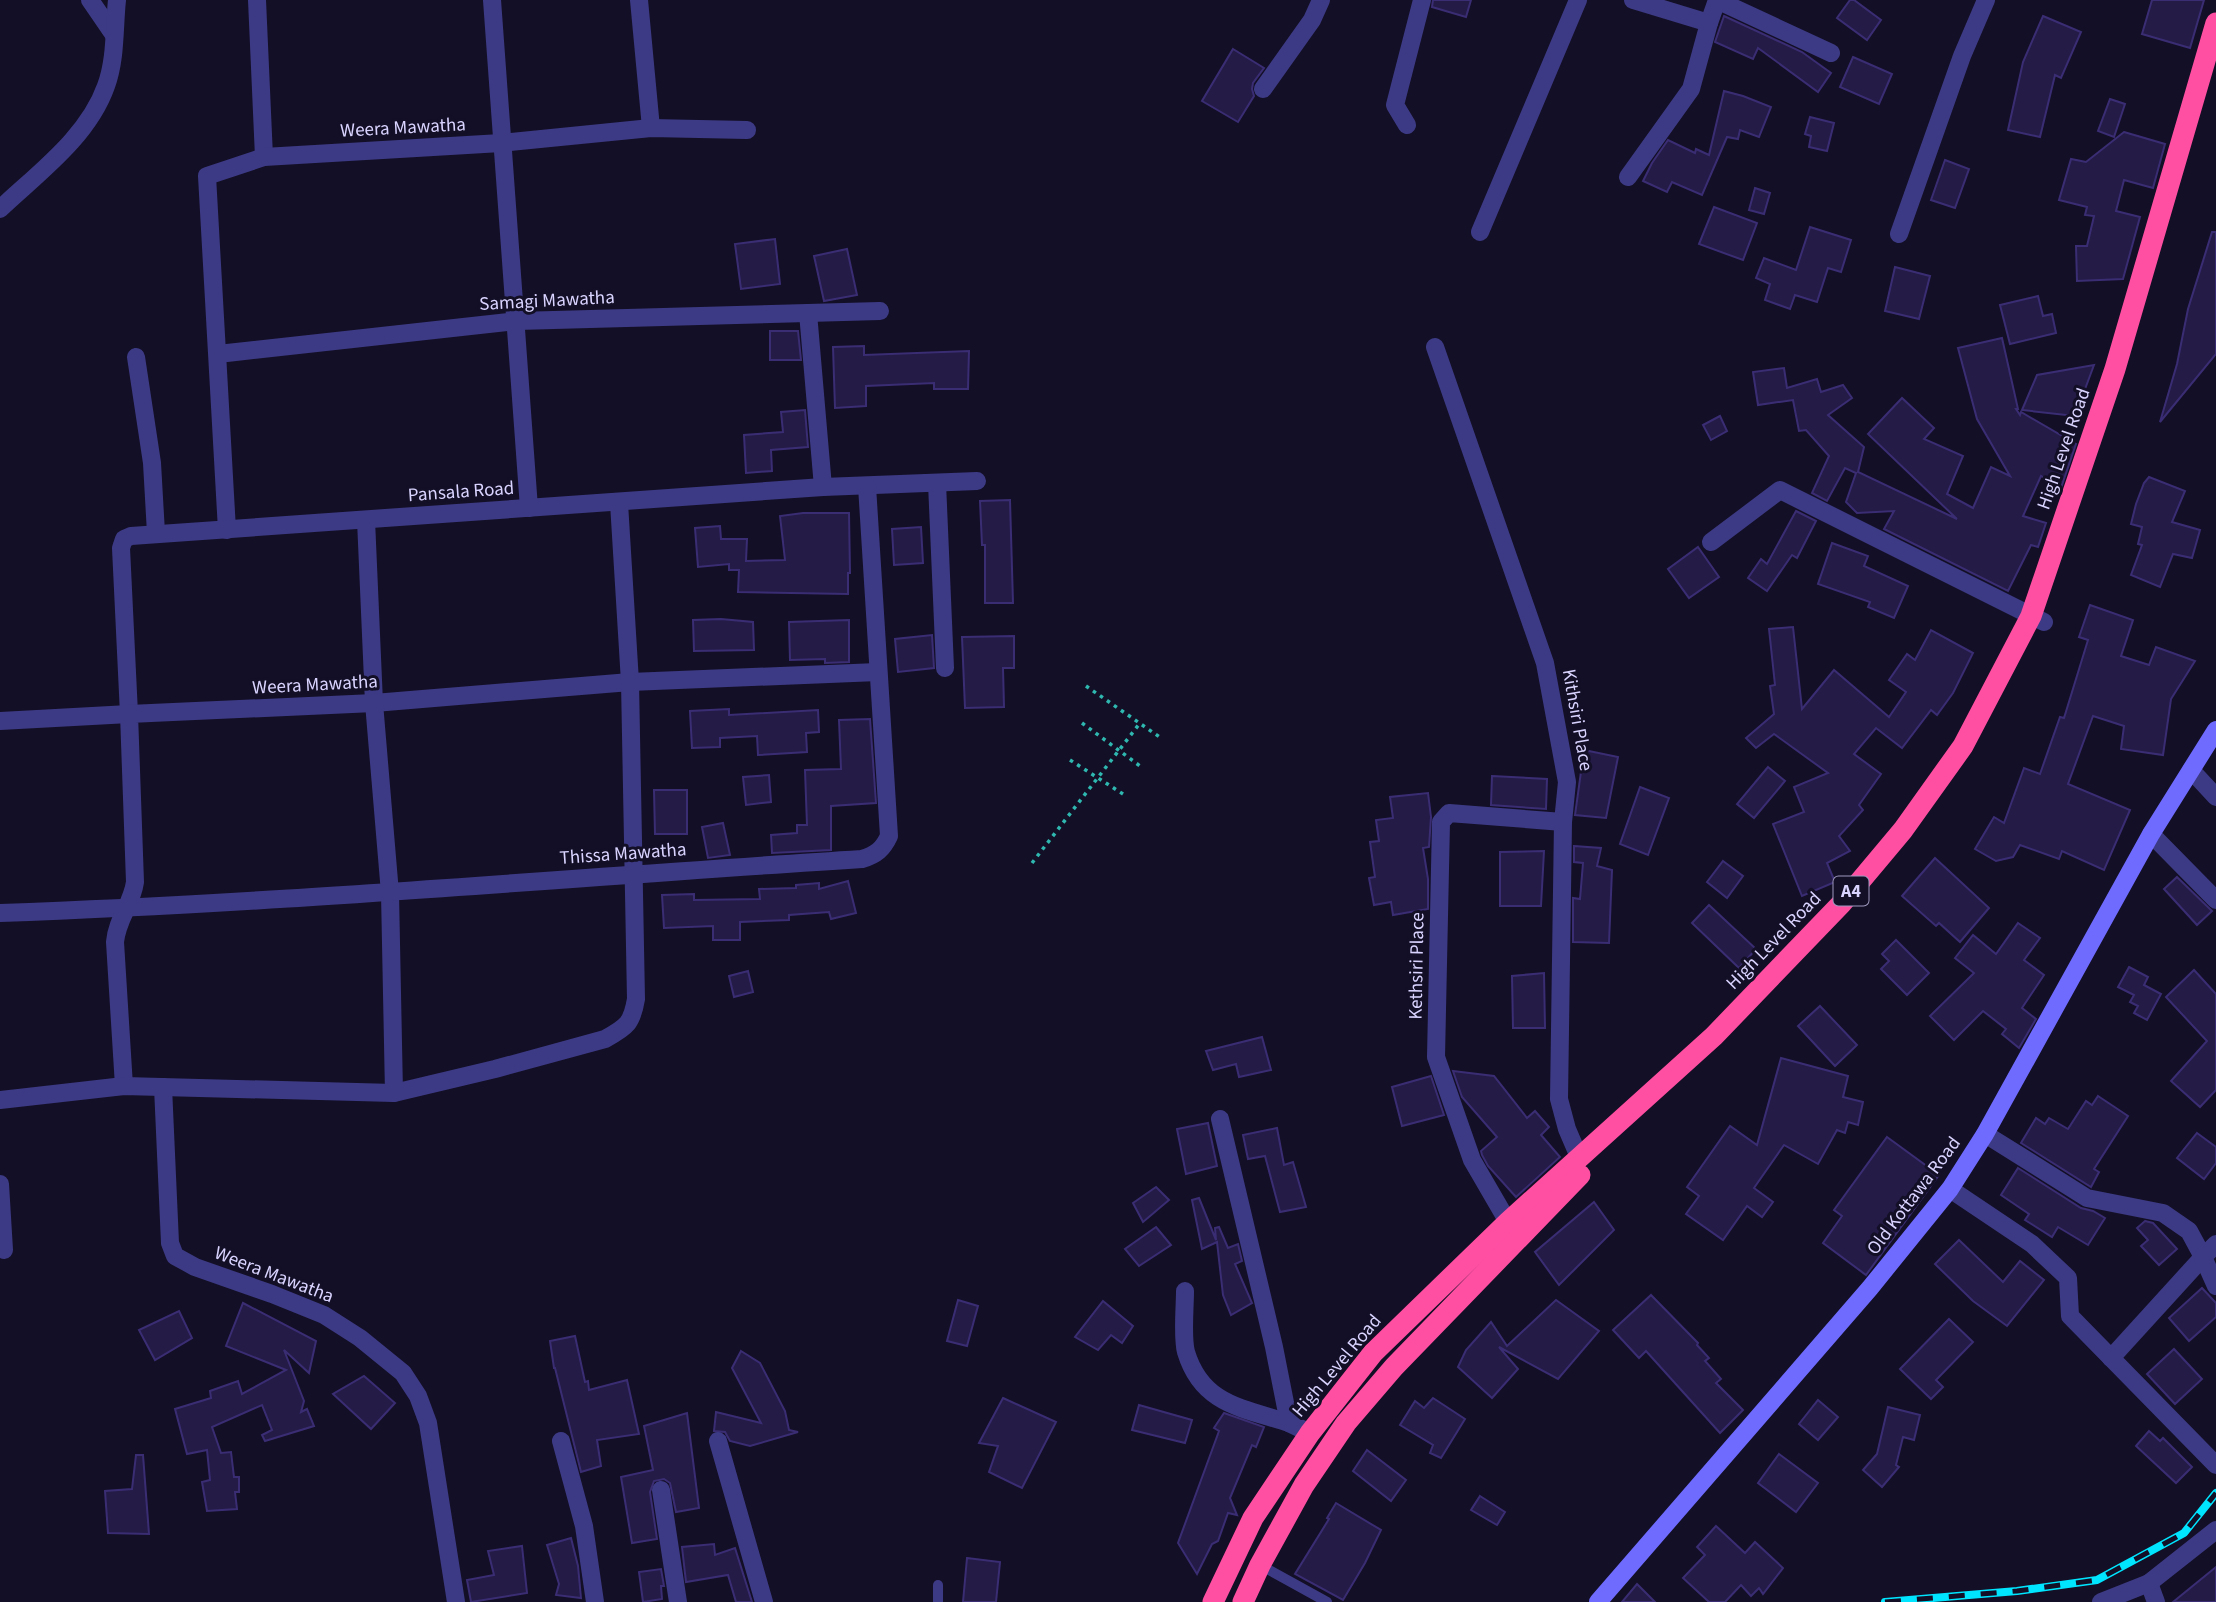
<svg xmlns="http://www.w3.org/2000/svg" width="2216" height="1602" font-family="'Source Sans 3',sans-serif">
  <style>
    .building { fill: #241b47; stroke: #3b2d73; stroke-width: 2 }
    .lines { fill: none; stroke-linecap: round; stroke-linejoin: round }
    .path { stroke: #2fb8b0; stroke-width: 3.5; stroke-dasharray: 3.5 5; stroke-linecap: butt }
    .lane { stroke: #3d3a85; stroke-width: 10 }
    .street { stroke: #3d3a85; stroke-width: 18 }
    .secondary { stroke: #6f6bff; stroke-width: 18 }
    .highway { stroke: #ff4fa3; stroke-width: 21 }
    .rail-casing { stroke: #00e5ff; stroke-width: 8 }
    .rail { stroke: #130f26; stroke-width: 5; stroke-dasharray: 16; stroke-linecap: butt }
    .labels { text-anchor: middle; dominant-baseline: central; stroke-width: 6; stroke-linejoin: round; paint-order: stroke }
    .shield { fill: #130f26; stroke: #9e99be; stroke-width: 2 }
    .shield-label { font-size: 18px; font-weight: bold; fill: #d9d4ff }
    .street-label { font-size: 19px; fill: #d9d4ff; stroke: #130f26 }
  </style>
  <rect width="100%" height="100%" fill="#130f26"/>
  <!-- building -->
  <g class="building">
    <polygon points="1433,0 1471,0 1466,17 1432,7"/>
    <polygon points="1850,0 1854,0 1881,20 1867,40 1837,18"/>
    <polygon points="2152,0 2204,0 2190,48 2142,34"/>
    <polygon points="1724,16 1802,52 1831,73 1818,92 1758,48 1753,59 1715,42"/>
    <polygon points="2043,16 2081,32 2061,78 2055,75 2040,137 2008,130 2023,62"/>
    <polygon points="1233,49 1264,68 1253,83 1252,89 1254,96 1238,122 1202,101"/>
    <polygon points="1853,57 1892,74 1879,104 1840,87"/>
    <polygon points="1724,91 1743,96 1771,107 1759,137 1740,130 1738,139 1727,137 1702,195 1672,182 1667,192 1643,181 1652,163 1668,140 1695,153 1696,149 1709,155"/>
    <polygon points="2110,99 2125,104 2114,137 2098,131"/>
    <polygon points="1810,117 1834,123 1827,151 1809,147 1811,136 1805,134"/>
    <polygon points="2124,132 2165,144 2153,188 2124,180 2116,211 2140,217 2123,279 2077,281 2076,246 2087,246 2094,216 2085,215 2087,207 2059,200 2071,159 2086,162"/>
    <polygon points="1945,160 1969,169 1955,208 1931,200"/>
    <polygon points="1755,188 1770,193 1764,214 1749,210"/>
    <polygon points="1714,207 1757,223 1743,260 1699,244"/>
    <polygon points="1810,227 1851,240 1841,272 1828,268 1817,302 1795,295 1790,309 1765,300 1770,284 1756,278 1764,258 1796,270"/>
    <polygon points="2212,232 2216,232 2216,354 2160,422 2177,364 2188,309"/>
    <polygon points="775,239 780,284 741,289 735,244"/>
    <polygon points="847,249 857,295 824,301 814,256"/>
    <polygon points="1895,267 1930,276 1919,319 1885,311"/>
    <polygon points="2038,296 2043,316 2052,314 2056,333 2010,344 2000,305"/>
    <polygon points="770,331 798,331 801,360 770,360"/>
    <polygon points="2002,338 2018,409 2016,409 2020,415 2021,412 2076,444 2061,488 2041,476 2023,516 2046,523 2038,547 2031,545 2008,591 1884,529 1894,511 1857,513 1846,502 1856,473 1845,468 1827,501 1812,493 1829,456 1806,430 1799,431 1793,400 1758,405 1753,372 1784,368 1787,388 1817,379 1821,392 1843,385 1852,398 1828,415 1864,447 1858,472 1957,519 1868,434 1902,398 1934,428 1924,439 1963,456 1947,494 1973,508 1991,467 2010,476 1977,419 1958,348"/>
    <polygon points="864,346 864,355 969,351 968,389 934,389 934,383 866,386 866,406 835,408 833,347"/>
    <polygon points="2094,365 2075,416 2022,410 2037,375"/>
    <polygon points="805,410 808,447 771,450 772,471 746,473 744,435 783,432 781,412"/>
    <polygon points="1720,416 1727,431 1711,440 1703,425"/>
    <polygon points="2149,477 2185,491 2172,522 2200,530 2192,558 2173,554 2160,587 2131,575 2142,545 2138,544 2142,527 2131,524 2136,504 2144,483"/>
    <polygon points="1010,500 1013,603 985,603 985,545 982,545 980,501"/>
    <polygon points="1796,511 1816,521 1797,558 1792,555 1767,591 1748,578 1761,559 1767,564"/>
    <polygon points="803,513 849,513 850,573 848,573 848,594 738,592 739,570 729,570 729,564 698,567 695,528 720,526 721,539 747,539 746,561 785,560 780,516"/>
    <polygon points="921,527 923,563 894,565 892,529"/>
    <polygon points="1832,543 1868,556 1864,566 1908,586 1894,618 1868,607 1870,602 1818,584"/>
    <polygon points="1698,547 1719,577 1689,598 1668,569"/>
    <polygon points="2090,605 2133,620 2121,656 2149,665 2156,647 2195,661 2171,699 2163,755 2121,749 2124,726 2093,716 2068,784 2130,810 2104,870 2062,851 2059,859 2020,845 2013,857 1996,861 1975,849 1994,817 2004,823 2024,768 2040,774 2060,717 2064,718 2088,640 2079,637"/>
    <polygon points="721,619 753,622 754,650 694,651 693,620"/>
    <polygon points="849,620 849,662 825,663 825,659 790,660 789,622"/>
    <polygon points="1793,627 1802,709 1834,670 1889,717 1906,692 1889,680 1907,654 1915,660 1931,630 1973,653 1953,693 1937,715 1931,710 1902,748 1876,728 1854,754 1881,774 1859,805 1863,810 1839,836 1850,851 1827,863 1835,882 1802,896 1773,824 1804,812 1794,787 1828,773 1774,734 1756,748 1746,738 1774,714 1770,686 1775,685 1769,629"/>
    <polygon points="932,635 934,668 898,672 895,639"/>
    <polygon points="1014,636 1014,668 1003,668 1004,707 965,708 962,637"/>
    <polygon points="729,709 729,715 818,710 819,732 806,733 807,752 758,755 757,736 720,738 720,747 692,748 690,711"/>
    <polygon points="870,719 876,803 831,806 831,850 772,853 771,835 797,833 797,825 807,825 805,770 841,769 839,720"/>
    <polygon points="1584,750 1618,757 1606,818 1575,815"/>
    <polygon points="1768,767 1785,781 1754,818 1737,804"/>
    <polygon points="769,775 771,802 746,805 743,777"/>
    <polygon points="1492,776 1547,779 1546,809 1491,805"/>
    <polygon points="1640,787 1669,798 1648,855 1620,844"/>
    <polygon points="654,790 687,790 687,834 655,834"/>
    <polygon points="1428,793 1431,817 1429,847 1423,848 1428,879 1428,909 1393,915 1391,902 1374,905 1369,878 1375,877 1370,842 1379,841 1376,820 1393,818 1390,797"/>
    <polygon points="723,823 730,855 708,858 702,827"/>
    <polygon points="1574,846 1601,848 1597,866 1612,870 1609,943 1573,942 1573,898 1580,899 1583,863 1574,862"/>
    <polygon points="1544,851 1541,906 1500,906 1500,852"/>
    <polygon points="1935,858 1989,908 1960,942 1939,923 1936,926 1902,896"/>
    <polygon points="1723,861 1743,876 1727,898 1707,882"/>
    <polygon points="2177,877 2212,911 2197,925 2164,889"/>
    <polygon points="848,881 856,913 831,919 829,912 789,915 789,920 740,922 740,940 713,940 713,926 664,928 662,895 694,894 694,900 760,899 759,889 796,888 796,885 819,883 819,889"/>
    <polygon points="1709,905 1756,949 1739,968 1692,923"/>
    <polygon points="2018,923 2040,938 2024,960 2044,975 2022,1008 2036,1019 2019,1048 2002,1034 2006,1029 1983,1011 1954,1040 1930,1016 1974,973 1955,958 1973,935 1996,954"/>
    <polygon points="1896,940 1929,973 1907,995 1881,969 1889,961 1882,954"/>
    <polygon points="2129,967 2148,977 2144,985 2161,994 2147,1020 2134,1013 2138,1006 2130,1002 2134,995 2118,987"/>
    <polygon points="2194,970 2216,994 2216,1090 2200,1107 2171,1081 2207,1041 2166,997"/>
    <polygon points="748,971 753,992 734,997 729,976"/>
    <polygon points="1544,973 1545,1028 1513,1028 1512,976"/>
    <polygon points="1820,1006 1857,1045 1835,1066 1798,1026"/>
    <polygon points="1262,1037 1271,1070 1239,1077 1236,1064 1213,1070 1206,1051"/>
    <polygon points="1781,1058 1848,1076 1843,1097 1863,1102 1858,1125 1848,1122 1845,1133 1837,1130 1818,1164 1784,1145 1754,1188 1773,1202 1762,1217 1747,1206 1723,1240 1686,1214 1699,1196 1687,1187 1730,1126 1757,1145"/>
    <polygon points="1453,1071 1494,1076 1527,1118 1535,1111 1549,1127 1541,1135 1560,1157 1516,1197 1488,1166 1482,1155 1481,1151 1497,1137 1462,1097"/>
    <polygon points="1431,1076 1444,1115 1402,1126 1392,1087"/>
    <polygon points="2098,1096 2128,1116 2094,1169 2099,1172 2091,1187 2021,1143 2036,1118 2045,1124 2049,1118 2068,1129 2086,1101 2092,1105"/>
    <polygon points="1208,1123 1217,1166 1186,1174 1177,1129"/>
    <polygon points="1277,1128 1284,1165 1293,1162 1306,1207 1280,1212 1265,1156 1248,1159 1243,1135"/>
    <polygon points="2197,1133 2216,1147 2216,1163 2204,1179 2177,1158"/>
    <polygon points="1887,1137 1939,1175 1866,1275 1823,1243 1842,1216 1834,1210"/>
    <polygon points="2018,1168 2081,1208 2093,1211 2105,1218 2088,1245 2058,1227 2052,1237 2025,1220 2029,1214 2001,1195"/>
    <polygon points="1156,1187 1169,1200 1143,1222 1133,1203"/>
    <polygon points="1199,1198 1216,1240 1215,1228 1219,1227 1228,1248 1238,1244 1242,1261 1235,1264 1252,1303 1231,1315 1223,1295 1217,1242 1202,1249 1192,1200"/>
    <polygon points="1594,1202 1614,1230 1559,1285 1535,1252"/>
    <polygon points="2145,1221 2153,1223 2177,1249 2159,1265 2141,1246 2148,1240 2137,1228"/>
    <polygon points="1156,1227 1171,1245 1139,1266 1125,1249"/>
    <polygon points="1959,1240 2003,1282 2020,1261 2044,1280 2007,1326 1973,1301 1935,1264"/>
    <polygon points="2202,1288 2216,1303 2216,1317 2189,1341 2169,1318"/>
    <polygon points="1651,1295 1698,1343 1697,1345 1709,1358 1705,1361 1721,1379 1716,1383 1743,1410 1720,1433 1646,1351 1639,1358 1613,1330"/>
    <polygon points="958,1300 978,1306 967,1346 947,1341"/>
    <polygon points="1556,1300 1599,1331 1558,1379 1499,1347 1518,1369 1492,1398 1458,1367 1466,1350 1491,1322 1507,1346"/>
    <polygon points="1103,1301 1133,1326 1122,1343 1111,1335 1098,1350 1075,1337"/>
    <polygon points="243,1303 316,1341 309,1373 284,1350 304,1401 301,1412 307,1409 314,1426 265,1441 262,1435 272,1430 262,1405 212,1427 221,1453 231,1452 234,1477 239,1477 239,1492 235,1492 237,1509 207,1511 202,1482 210,1480 207,1450 187,1454 175,1409 211,1398 210,1391 238,1381 242,1394 286,1370 226,1346"/>
    <polygon points="179,1311 192,1338 155,1360 139,1330"/>
    <polygon points="1949,1319 1973,1342 1936,1380 1943,1387 1931,1399 1900,1369"/>
    <polygon points="575,1336 585,1382 588,1381 589,1390 627,1380 639,1434 597,1440 601,1466 581,1472 555,1368 554,1368 550,1341"/>
    <polygon points="2174,1349 2202,1379 2175,1404 2147,1374"/>
    <polygon points="741,1351 760,1363 785,1411 789,1430 798,1432 750,1446 730,1441 725,1432 714,1431 716,1412 761,1423 732,1368"/>
    <polygon points="364,1376 395,1403 371,1429 333,1394"/>
    <polygon points="1003,1398 1056,1422 1022,1488 989,1472 998,1446 979,1443"/>
    <polygon points="1433,1398 1465,1419 1441,1458 1430,1453 1433,1445 1400,1425 1415,1401 1424,1408"/>
    <polygon points="1818,1400 1838,1417 1818,1440 1799,1424"/>
    <polygon points="1139,1405 1192,1420 1185,1443 1132,1430"/>
    <polygon points="1888,1407 1920,1415 1914,1440 1903,1437 1896,1465 1899,1467 1882,1487 1863,1470 1877,1454"/>
    <polygon points="687,1413 699,1508 676,1512 670,1483 664,1479 654,1481 650,1492 657,1539 632,1543 621,1477 653,1470 644,1426"/>
    <polygon points="1224,1413 1264,1427 1256,1447 1252,1445 1230,1498 1237,1515 1228,1513 1218,1541 1212,1544 1197,1574 1178,1543 1219,1431 1214,1428"/>
    <polygon points="2149,1431 2160,1441 2163,1438 2192,1467 2176,1483 2136,1446"/>
    <polygon points="1367,1450 1406,1480 1391,1501 1353,1471"/>
    <polygon points="1779,1454 1818,1483 1796,1512 1758,1483"/>
    <polygon points="136,1455 143,1455 149,1534 108,1533 105,1491 132,1489"/>
    <polygon points="1480,1496 1505,1512 1497,1525 1471,1510"/>
    <polygon points="1336,1503 1381,1530 1365,1563 1343,1600 1295,1574 1329,1519 1327,1518"/>
    <polygon points="1716,1526 1745,1553 1755,1542 1783,1568 1763,1594 1759,1588 1751,1596 1741,1585 1725,1602 1709,1602 1683,1578 1705,1555 1697,1547"/>
    <polygon points="571,1538 578,1566 581,1598 556,1595 559,1584 547,1545"/>
    <polygon points="714,1544 715,1555 735,1548 752,1602 736,1602 728,1575 686,1582 682,1547"/>
    <polygon points="522,1546 527,1593 471,1602 467,1580 494,1575 488,1551"/>
    <polygon points="967,1558 1000,1562 996,1602 963,1602"/>
    <polygon points="2216,1567 2216,1602 2173,1602"/>
    <polygon points="661,1569 664,1586 661,1586 662,1599 643,1602 639,1572"/>
    <polygon points="1637,1584 1655,1602 1622,1602"/>
  </g>
  <g class="lines">
    <!-- path -->
    <g class="path">
      <polyline points="1086,686 1161,738"/>
      <polyline points="1082,723 1140,766"/>
      <polyline points="1070,760 1123,794"/>
      <polyline points="1032,863 1140,723"/>
    </g>
    <!-- lane -->
    <g class="lane">
      <polyline points="1260,1565 1327,1602"/>
      <polyline points="938,1585 938,1602"/>
    </g>
    <!-- street -->
    <g class="street">
      <polyline points="90,0 114,35"/>
      <polyline points="257,0 264,157"/>
      <polyline points="492,0 529,508"/>
      <polyline points="639,0 651,128"/>
      <polyline points="1633,0 1709,23"/>
      <polyline points="1717,0 1831,53"/>
      <polyline points="1263,89 1312,20 1321,0"/>
      <polyline points="1407,125 1395,105 1422,0"/>
      <polyline points="1628,177 1691,89 1709,23 1717,0"/>
      <path d="M0,209C38,173 88,137 106,86C116,59 114,28 117,0"/>
      <polyline points="1480,232 1578,0"/>
      <polyline points="1899,234 1962,56 1986,0"/>
      <polyline points="808,313 823,487"/>
      <polyline points="1435,347 1545,663 1567,782 1563,822 1559,1099 1567,1129 1579,1157"/>
      <polyline points="218,354 517,321 880,311"/>
      <polyline points="136,357 152,463 156,533"/>
      <polyline points="937,483 945,668"/>
      <polyline points="366,520 374,703 390,893 394,1093"/>
      <polyline points="227,530 207,176 264,157 501,143 651,128 747,130"/>
      <polyline points="1711,542 1780,490 2044,622"/>
      <polyline points="0,721 129,714 121,548 124,539 131,536 823,487 977,481"/>
      <polyline points="2191,770 2216,797"/>
      <polyline points="2151,834 2216,900"/>
      <path d="M0,913C288,903 575,877 862,859C876,855 883,849 889,836L867,486"/>
      <path d="M124,1086L115,942C117,919 132,904 135,882L129,714L374,703L630,682L878,672"/>
      <polyline points="163,1087 170,1243 175,1256 195,1267 272,1294 324,1315 360,1338 403,1373 418,1396 428,1423 456,1602"/>
      <path d="M0,1100L124,1086L394,1093L495,1069L605,1039C627,1027 632,1023 636,999L630,682L619,503"/>
      <polyline points="1220,1119 1274,1347 1289,1423 1310,1433"/>
      <polyline points="1985,1134 2087,1198 2163,1213 2189,1231 2203,1257 2111,1358"/>
      <polyline points="0,1184 4,1250"/>
      <polyline points="1950,1189 2032,1244 2068,1278 2070,1316 2216,1465"/>
      <polyline points="1508,1222 1472,1160 1436,1057 1441,822 1449,813 1563,822"/>
      <polyline points="2216,1244 2203,1257 2216,1286"/>
      <path d="M1185,1291C1185,1308 1182,1337 1186,1352C1202,1405 1243,1408 1289,1423"/>
      <polyline points="561,1441 584,1526 595,1602"/>
      <polyline points="718,1441 764,1602"/>
      <polyline points="661,1490 678,1602"/>
      <polyline points="2149,1583 2156,1602"/>
      <polyline points="2101,1602 2149,1583 2216,1530"/>
    </g>
    <!-- secondary -->
    <polyline class="secondary" points="1598,1602 1870,1288 1950,1189 1985,1134 2151,834 2216,730"/>
    <!-- highway -->
    <g class="highway">
      <polyline points="1213,1602 1253,1518 1310,1433 1373,1353 1508,1222 1714,1036 1841,904 1903,830 1963,746 2031,616 2115,369 2216,23"/>
      <polyline points="1243,1602 1260,1565 1304,1485 1346,1423 1394,1367 1580,1175"/>
    </g>
    <defs>
      <polyline id="rail" points="1885,1602 2017,1591 2097,1580 2184,1533 2216,1493"/>
    </defs>
    <!-- rail casing -->
    <use href="#rail" class="rail-casing"/>
    <!-- rail -->
    <use href="#rail" class="rail"/>
  </g>
  <g class="labels">
    <!-- shield labels -->
    <rect class="shield" x="1833.5" y="876.5" width="35" height="29" rx="5"/>
    <g class="shield-label">
      <text x="1851" y="891">A4</text>
    </g>
    <!-- street labels -->
    <g class="street-label">
      <text transform="translate(403 128) rotate(-3)">Weera Mawatha</text>
      <text transform="translate(547 301) rotate(-3)">Samagi Mawatha</text>
      <text transform="translate(2064 449) rotate(-71)">High Level Road</text>
      <text transform="translate(461 492) rotate(-4)">Pansala Road</text>
      <text transform="translate(315 685) rotate(-3)">Weera Mawatha</text>
      <text transform="translate(1577 720) rotate(80)">Kithsiri Place</text>
      <text transform="translate(623 854) rotate(-4)">Thissa Mawatha</text>
      <text transform="translate(1774 941) rotate(-46)">High Level Road</text>
      <text transform="translate(1417 966) rotate(-89)">Kethsiri Place</text>
      <text transform="translate(1914 1196) rotate(-53)">Old Kottawa Road</text>
      <text transform="translate(274 1275) rotate(21)">Weera Mawatha</text>
      <text transform="translate(1337 1366) rotate(-50)">High Level Road</text>
    </g>
  </g>
</svg>
